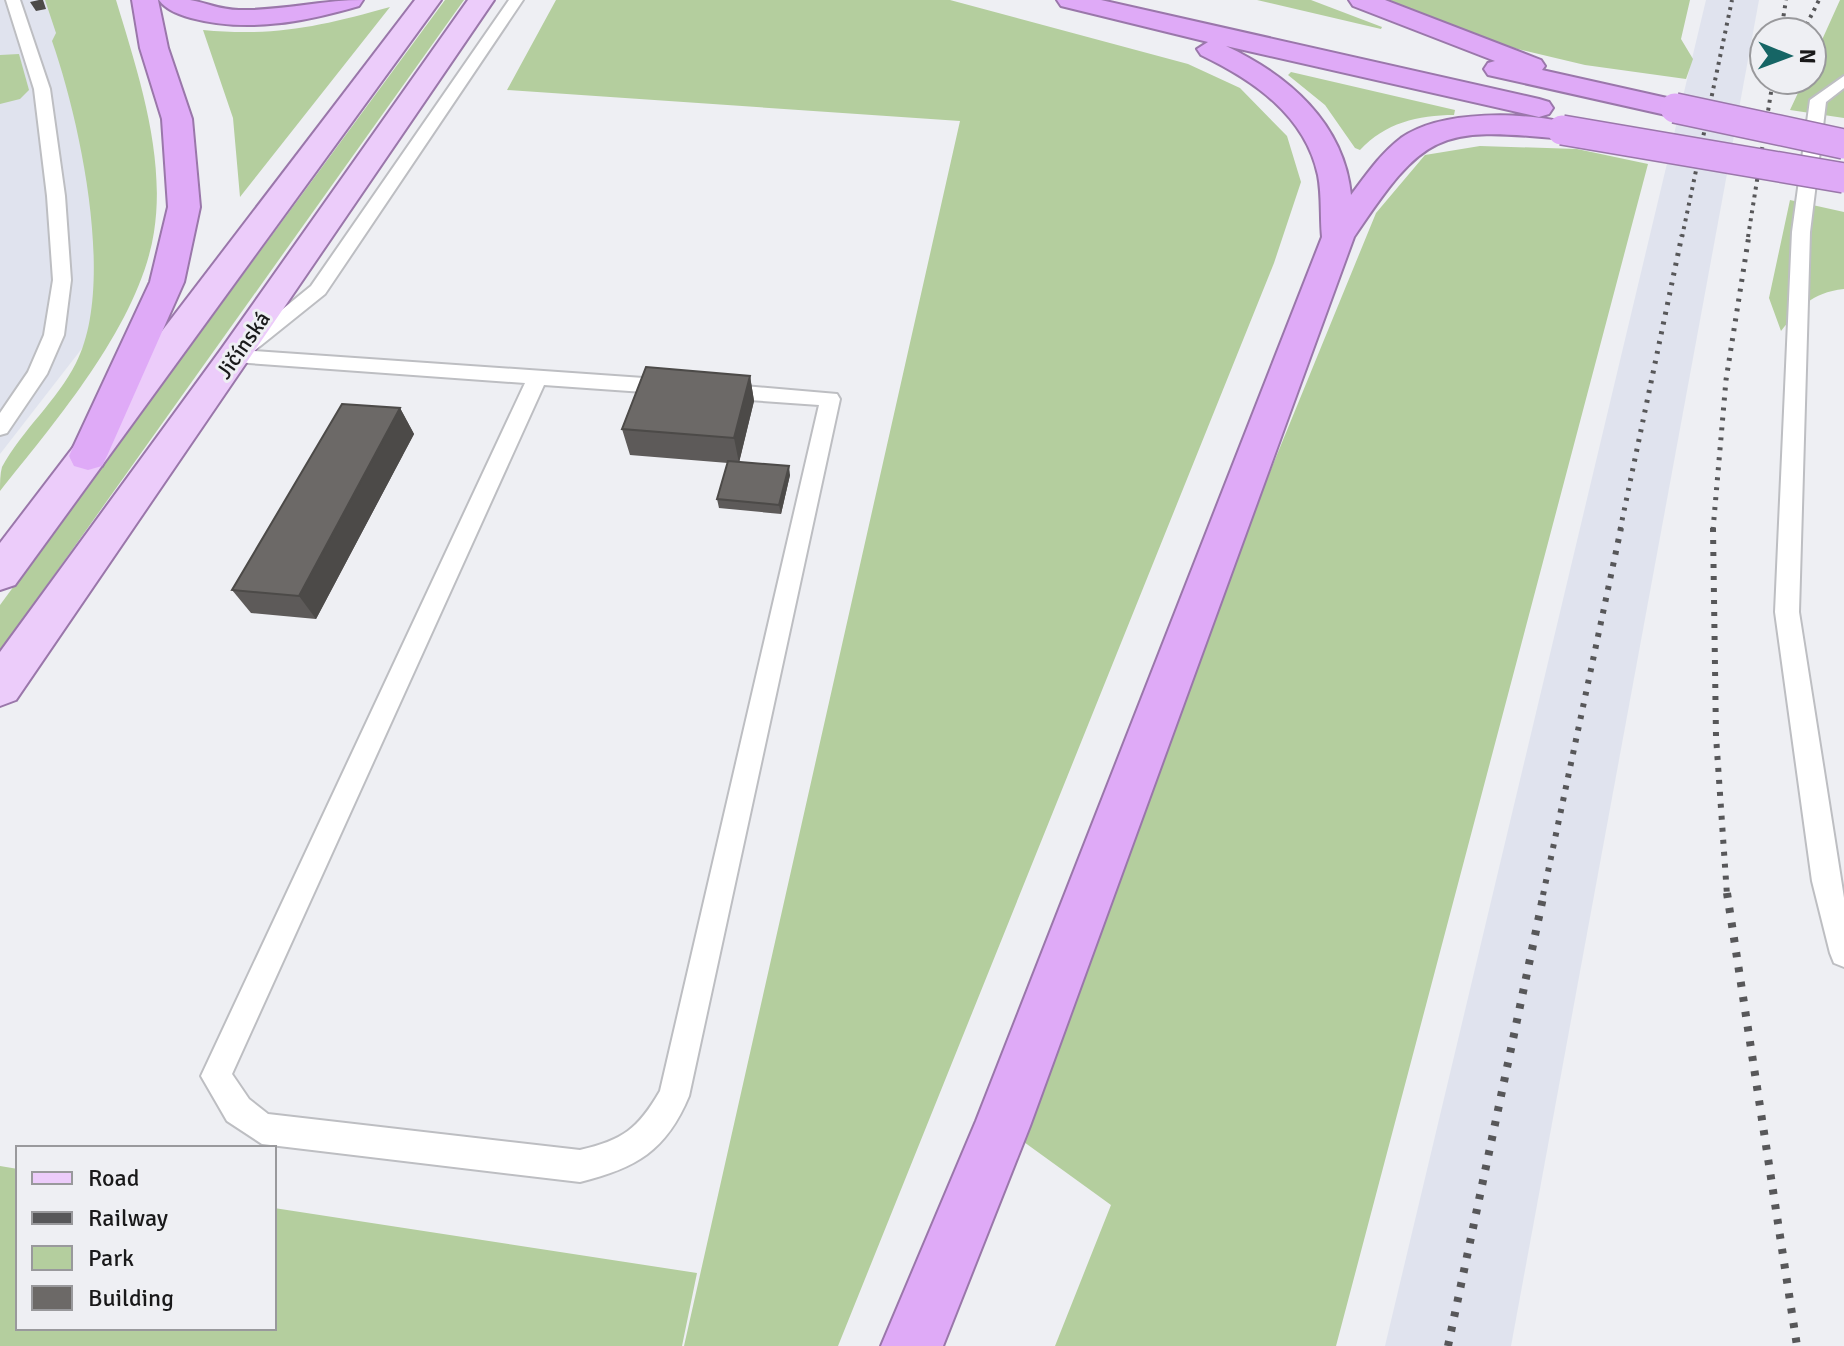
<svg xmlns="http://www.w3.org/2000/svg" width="1844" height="1346" font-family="Signika,sans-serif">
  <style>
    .built { fill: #e0e3ee }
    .green { fill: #b4ce9e }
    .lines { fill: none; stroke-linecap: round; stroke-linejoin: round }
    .lane-casing { stroke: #bdbec2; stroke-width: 4 }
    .primary-casing { stroke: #9a77aa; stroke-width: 4 }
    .highway-casing { stroke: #9a77aa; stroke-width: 4 }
    .lane { fill: #fff; fill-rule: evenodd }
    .primary { fill: #ecccfa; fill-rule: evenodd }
    .highway { fill: #dfaaf7; fill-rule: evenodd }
    .rail-far3 { stroke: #575759; stroke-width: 4; stroke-dasharray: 3 5; stroke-linecap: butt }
    .rail-far2 { stroke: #575759; stroke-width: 5; stroke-dasharray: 3 7; stroke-linecap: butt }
    .rail-far1 { stroke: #575759; stroke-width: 6; stroke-dasharray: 4 8; stroke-linecap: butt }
    .rail { stroke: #575759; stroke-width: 8; stroke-dasharray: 5 10; stroke-linecap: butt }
    .highway-bridge-casing { stroke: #9a77aa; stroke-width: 32; stroke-linecap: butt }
    .highway-bridge { stroke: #dfaaf7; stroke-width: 29 }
    .wall { fill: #5d5a59 }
    .shaded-wall { fill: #4c4a48 }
    .building { fill: #6c6967; stroke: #4c4a48; stroke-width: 2 }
    .labels { text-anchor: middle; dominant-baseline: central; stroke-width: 6; stroke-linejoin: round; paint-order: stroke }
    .street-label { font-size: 22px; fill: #19191a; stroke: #eeeff3 }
  </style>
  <rect width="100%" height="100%" fill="#eeeff3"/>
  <!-- built -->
  <g class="built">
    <polygon points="0,0 79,0 111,311 0,454"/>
    <polygon points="1706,0 1759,0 1511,1346 1385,1346"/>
  </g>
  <!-- green -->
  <g class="green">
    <path d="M45,0H116C138,73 166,155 154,232C140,323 56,421 0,491C0,483 0,474 2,467C22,430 57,401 76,363C116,286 80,121 52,41L56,33Z"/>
    <polygon points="445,0 464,0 0,651 0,605"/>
    <polygon points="556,0 950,0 1188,64 1240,88 1287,136 1301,182 1274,263 838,1346 684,1346 960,121 507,90"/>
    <polygon points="1257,0 1311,0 1382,27 1381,29"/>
    <polygon points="1380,0 1690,0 1681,39 1693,59 1686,79 1585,65 1501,45"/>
    <polygon points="1840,0 1844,0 1844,118 1790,110 1804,80 1812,80 1812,62"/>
    <path d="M390,7L240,197L233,118L203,30C274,37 322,26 390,7Z"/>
    <polygon points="19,54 29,90 20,99 0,104 0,55"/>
    <path d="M1291,72L1455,110L1454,115C1418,115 1385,123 1360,150L1355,148L1325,105L1288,75Z"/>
    <polygon points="1480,146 1577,149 1648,164 1336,1346 1055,1346 1111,1205 1002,1126 1376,213 1425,155"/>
    <path d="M1790,200L1844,212V289C1810,293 1801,307 1781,331L1769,298Z"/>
    <polygon points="0,1166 18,1169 18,1328 274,1328 274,1208 697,1273 682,1346 0,1346"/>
  </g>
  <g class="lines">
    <defs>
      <g id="lane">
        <polygon points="6,0 20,0 50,89 65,196 71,280 64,335 47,374 7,433 0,435 0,413 28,372 44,335 53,280 47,196 34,89"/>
        <path d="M509,0H523L325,294L254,351L672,380L682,387L672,394L544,385L232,1074L249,1099L268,1114L580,1150C623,1140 638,1129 660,1091L819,405L721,398L711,391L721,384L837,394L840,399L689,1096C666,1151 636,1168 580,1182L262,1144L227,1121L201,1076L525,383L235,362L225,356L311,286Z"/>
        <polygon points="1844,76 1844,88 1826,102 1810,232 1799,612 1844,898 1844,967 1834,963 1830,953 1812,881 1775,612 1792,232 1810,100"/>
      </g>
      <g id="primary">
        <polygon points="415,0 441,0 15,585 0,590 0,543"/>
        <polygon points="468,0 494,0 16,700 0,706 0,652 222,348"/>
      </g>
      <g id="highway">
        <polygon points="132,0 158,0 168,48 192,119 200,207 184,282 107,456 102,466 88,470 74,466 69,456 150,282 168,207 162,119 140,48"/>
        <path d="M159,0C169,0 180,0 190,0C207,3 221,10 239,10C281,11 321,0 363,0L359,6C304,22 248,33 191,18C180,15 166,10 159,0Z"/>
        <path d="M1057,0H1101L1539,99L1549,102L1553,108L1549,114L1539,117L1226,46C1288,75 1344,123 1351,195C1366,175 1381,153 1401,138C1442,109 1526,112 1572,124L1577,130L1572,136L1562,139C1437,126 1424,133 1354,237L1030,1126L943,1346H881L976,1121L1322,237C1320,217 1322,195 1318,175C1305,115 1253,80 1201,55L1197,49L1208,42L1061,6Z"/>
        <polygon points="1349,0 1385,0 1541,60 1545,66 1542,70 1685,102 1689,108 1685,114 1675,117 1488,75 1484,69 1488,63 1495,61 1353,6"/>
      </g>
    </defs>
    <!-- lane casing -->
    <use href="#lane" class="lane-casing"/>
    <!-- primary casing -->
    <use href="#primary" class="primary-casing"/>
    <!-- highway casing -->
    <use href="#highway" class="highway-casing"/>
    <!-- lane -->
    <use href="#lane" class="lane"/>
    <!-- primary -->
    <use href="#primary" class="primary"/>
    <!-- highway -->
    <use href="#highway" class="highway"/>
    <!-- rail-far3 -->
    <g class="rail-far3">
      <polyline points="1781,32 1786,0"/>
      <polyline points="1803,32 1819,0"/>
      <polyline points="1682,237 1732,0"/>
      <polyline points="1748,237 1773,80"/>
    </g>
    <!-- rail-far2 -->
    <g class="rail-far2">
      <polyline points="1620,530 1682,235"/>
      <polyline points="1713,530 1726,380 1749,235"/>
    </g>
    <!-- rail-far1 -->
    <g class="rail-far1">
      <polyline points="1713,528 1716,736 1727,895"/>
      <polyline points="1543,895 1621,528"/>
    </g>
    <!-- rail -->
    <g class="rail">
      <polyline points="1727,893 1797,1346"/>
      <polyline points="1448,1346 1544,893"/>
    </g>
    <defs>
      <g id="highway-bridge">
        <polyline points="1675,108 1844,144"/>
        <polyline points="1562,130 1844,178"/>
      </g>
    </defs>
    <!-- highway-bridge casing -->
    <use href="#highway-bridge" class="highway-bridge-casing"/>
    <!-- highway-bridge -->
    <use href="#highway-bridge" class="highway-bridge"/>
  </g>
  <!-- wall -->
  <g class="wall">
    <polygon points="750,376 754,401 739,462 790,475 781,514 719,508 717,499 728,463 630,455 622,429"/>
    <polygon points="400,408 414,434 316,619 251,613 232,590"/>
  </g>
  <!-- shaded-wall -->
  <g class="shaded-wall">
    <polygon points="39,0 43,0 46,9 36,11 30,2"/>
    <polygon points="750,376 754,401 739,463 734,438"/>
    <polygon points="400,408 414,434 316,619 299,596"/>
    <polygon points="789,466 790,475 781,514 779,505"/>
  </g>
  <!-- building -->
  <g class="building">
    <polygon points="646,367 750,376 734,438 622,429"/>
    <polygon points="342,404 400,408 299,596 232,590"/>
    <polygon points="728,461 789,466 779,505 717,499"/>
  </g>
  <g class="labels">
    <!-- street labels -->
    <g class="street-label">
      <text transform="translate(243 345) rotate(-55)">Jičínská</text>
    </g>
  </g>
  <!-- legend -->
  <rect x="16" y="1146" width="260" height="184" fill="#eeeff3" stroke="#99999c" stroke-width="2"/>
  <rect x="32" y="1172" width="40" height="12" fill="#ecccfa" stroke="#99999c" stroke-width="2"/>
  <text x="88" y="1186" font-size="24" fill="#19191a">Road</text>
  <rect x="32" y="1212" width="40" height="12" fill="#575759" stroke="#99999c" stroke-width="2"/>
  <text x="88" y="1226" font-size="24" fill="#19191a">Railway</text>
  <rect x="32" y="1246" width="40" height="24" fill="#b4ce9e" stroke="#99999c" stroke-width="2"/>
  <text x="88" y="1266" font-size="24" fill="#19191a">Park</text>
  <rect x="32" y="1286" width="40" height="24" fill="#6c6967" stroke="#99999c" stroke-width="2"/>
  <text x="88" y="1306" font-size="24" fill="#19191a">Building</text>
  <!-- north arrow -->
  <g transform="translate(1788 56) rotate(91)"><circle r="38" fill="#eeeff3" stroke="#99999c" stroke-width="2"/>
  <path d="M0-6L14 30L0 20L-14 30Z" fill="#166565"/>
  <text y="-12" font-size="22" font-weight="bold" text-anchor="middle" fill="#19191a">N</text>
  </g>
</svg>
